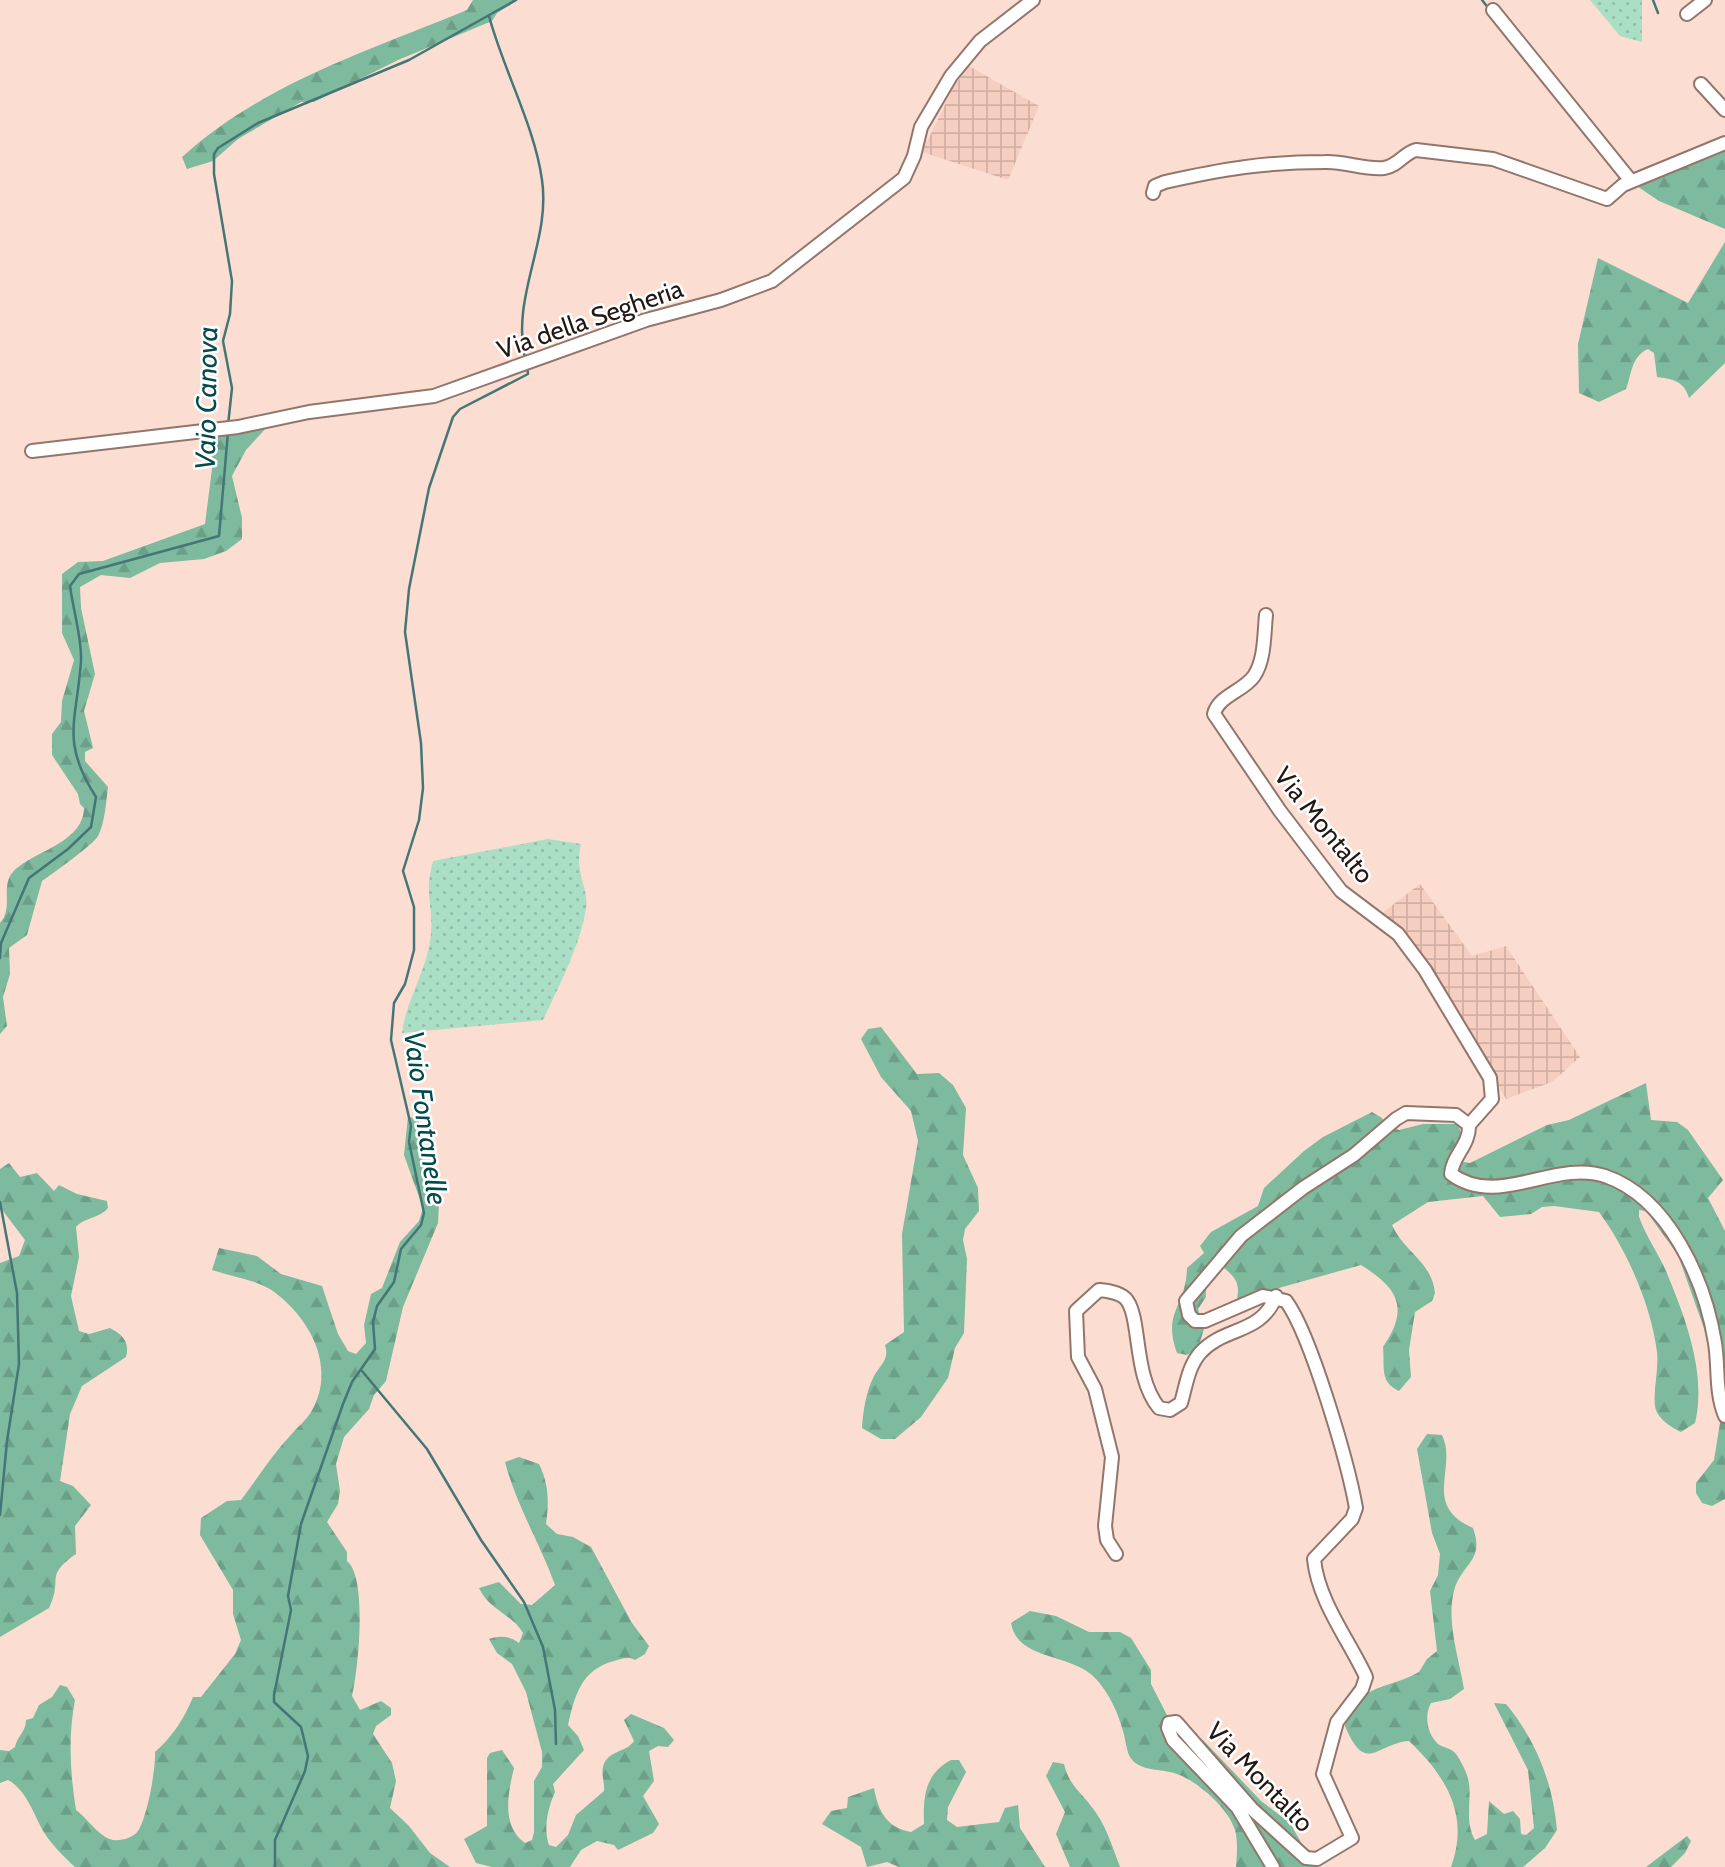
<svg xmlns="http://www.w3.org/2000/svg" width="1725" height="1867" font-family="Cabin,sans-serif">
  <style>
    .industrial { fill: url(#industrial-grid) }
    .grass { fill: url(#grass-dots) }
    .forest { fill: url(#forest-firs) }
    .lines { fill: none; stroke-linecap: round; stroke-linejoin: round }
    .stream { stroke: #457677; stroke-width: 2.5 }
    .minor-casing { stroke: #92766c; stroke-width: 16 }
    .minor { stroke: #fff; stroke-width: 12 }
    .labels { text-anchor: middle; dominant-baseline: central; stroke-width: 5; stroke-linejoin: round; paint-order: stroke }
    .street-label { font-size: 26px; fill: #221813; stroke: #fff }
    .water-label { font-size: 28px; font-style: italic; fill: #024b4d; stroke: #fff }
  </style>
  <defs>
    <pattern id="industrial-grid" width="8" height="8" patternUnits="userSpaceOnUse" patternTransform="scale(1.75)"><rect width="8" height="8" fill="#f5cebf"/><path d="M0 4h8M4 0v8" fill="none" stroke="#d2b0a3"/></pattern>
    <pattern id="grass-dots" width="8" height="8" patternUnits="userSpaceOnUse" patternTransform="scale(1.75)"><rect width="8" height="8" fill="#aadec5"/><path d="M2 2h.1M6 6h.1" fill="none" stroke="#92bea8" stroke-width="1.8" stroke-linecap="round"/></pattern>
    <pattern id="forest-firs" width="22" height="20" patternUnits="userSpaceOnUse" patternTransform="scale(1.75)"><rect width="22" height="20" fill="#7dba9e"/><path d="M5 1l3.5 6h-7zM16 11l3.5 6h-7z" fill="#6c9f87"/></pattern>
  </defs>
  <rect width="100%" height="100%" fill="#fcddd1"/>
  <!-- industrial -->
  <g class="industrial">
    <polygon points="969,66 1039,106 1008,180 922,152 953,88"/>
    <polygon points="1420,884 1472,956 1506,946 1580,1057 1552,1082 1506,1099 1445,992 1416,952 1377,917"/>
  </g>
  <!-- grass -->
  <g class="grass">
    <polygon points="1590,0 1642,0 1642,42 1620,36"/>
    <path d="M548,839L581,844C574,873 589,888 586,908C580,946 560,984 543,1020L402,1033C406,999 429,968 431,932C433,904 424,894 433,861Z"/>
  </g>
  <!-- forest -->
  <g class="forest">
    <path d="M473,0H518L497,13L492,21L398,60L314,102H301L238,139L213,161L187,169L182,157C262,84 368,51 467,10Z"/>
    <polygon points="1725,146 1725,229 1659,201 1634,184 1664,175"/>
    <path d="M1725,242V363L1689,398C1684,381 1673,379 1657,377L1654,353L1648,349C1631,357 1632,373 1626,389L1599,402L1579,393L1578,344L1598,258L1688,303Z"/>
    <path d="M266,428L246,450L232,476L242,518V539L226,551L204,559L160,563L130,578L101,575L80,587L81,608L95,674L84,711L93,748L85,752V761L108,787C106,802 105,823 98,836C93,845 52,874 42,881L27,935L9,948L10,974L3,997L7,1026L0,1034V923C14,908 0,886 13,872C32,851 83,844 84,808L80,804L78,794L52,755V734L61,722L62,701L74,660L62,633V574L78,562L103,561L205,524L213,461L209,437Z"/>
    <path d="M881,1027L917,1074L939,1073L953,1085L966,1108L963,1155L978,1188L979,1211L965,1229L963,1240L967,1259L964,1333L955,1348L948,1378L921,1417L895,1439H881L862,1428C863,1412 866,1391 874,1376C880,1365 890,1359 885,1345L904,1332L902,1234L918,1141L911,1111L881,1077L861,1039L868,1029Z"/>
    <path d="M1646,1083L1651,1120L1677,1122L1688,1130L1723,1180L1708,1198L1725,1231V1499L1712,1506L1702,1503L1696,1493V1483L1714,1460L1720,1423L1706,1334L1678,1255L1646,1211L1639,1210V1217C1646,1236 1658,1253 1666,1271C1685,1317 1707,1373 1695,1423L1681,1432C1671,1427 1657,1419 1655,1406C1653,1389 1659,1370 1657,1352C1651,1305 1627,1250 1599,1212L1554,1206L1542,1207L1531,1214L1500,1217L1483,1196L1428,1202L1392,1225C1404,1252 1432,1262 1435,1293L1432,1301L1415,1312L1409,1350L1411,1377L1399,1391C1379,1382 1385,1366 1383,1347C1410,1308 1398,1288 1361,1265L1268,1291L1234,1310C1241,1288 1240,1279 1221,1266C1214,1275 1204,1284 1206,1297L1198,1309L1204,1329L1198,1348L1187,1355L1177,1353C1162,1311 1186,1308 1187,1268L1204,1253L1200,1246L1211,1232L1258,1206L1264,1188L1304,1151L1323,1137L1372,1112L1382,1118L1386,1125L1399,1130L1423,1124H1458L1464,1142L1452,1160L1470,1163L1547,1125L1569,1120Z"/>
    <path d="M408,1116L419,1121L422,1158L439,1203L438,1223L403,1307L386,1381L374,1395L369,1409L344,1437L336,1464L340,1491L338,1504L327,1522L347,1552V1561C368,1578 358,1671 352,1696L360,1710L381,1701L391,1708V1715L376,1726L373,1734L392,1763L396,1781L390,1808L409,1826L430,1853L450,1867H75C64,1857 53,1846 45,1834C34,1816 27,1790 8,1780L0,1783V1750L9,1751L15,1747C17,1736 26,1732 26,1720L33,1718L39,1705L52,1697L60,1685L67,1687L75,1700C68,1736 70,1773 76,1810C88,1819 99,1837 113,1840C121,1841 133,1838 138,1831C147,1818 156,1769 155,1752C173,1736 184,1719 193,1697H201L235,1654L241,1640L233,1614V1590L200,1535L201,1518L227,1501L241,1500C257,1479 272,1455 290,1436C297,1427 305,1422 311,1412C337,1368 311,1319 273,1291C255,1279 232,1277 212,1270L219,1248L257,1256L281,1274L322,1286L338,1334L348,1351L356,1354L366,1343L364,1325L371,1294L382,1288L400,1242L419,1221L423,1208L404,1155Z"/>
    <path d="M9,1163L20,1177L37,1173L54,1191L59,1185L77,1194L107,1201L108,1208C98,1219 85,1217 76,1227L79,1257L71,1296L79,1331L89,1334L110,1328C123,1335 130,1342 126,1357L82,1386L70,1414L60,1481L73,1486L91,1505L75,1526L76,1554C43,1577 64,1578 49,1608L0,1637V1263L19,1256L25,1240L0,1207V1169Z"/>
    <path d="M1427,1434L1442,1435C1458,1468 1421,1505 1473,1528C1485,1562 1462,1562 1454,1591C1446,1622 1459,1658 1464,1689L1450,1699L1431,1703C1424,1715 1427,1734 1438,1744C1442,1747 1449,1748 1453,1751C1458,1755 1462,1764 1465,1770C1476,1793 1462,1817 1475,1840L1487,1834L1489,1801L1504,1814L1513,1811L1520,1819L1521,1834L1526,1835L1534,1828L1528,1770L1494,1703L1506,1704C1536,1740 1553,1783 1557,1830L1545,1848L1523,1867H1451C1470,1815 1446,1776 1409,1741C1377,1743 1366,1776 1345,1726C1359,1682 1385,1691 1419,1672L1427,1659L1437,1651L1430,1591L1438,1575L1440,1554L1432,1533L1417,1449Z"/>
    <path d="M519,1457L539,1464C549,1484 549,1503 546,1524L557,1534L573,1537L591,1547L632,1623L649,1646L645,1654L635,1660C628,1656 621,1659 614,1661C581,1670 575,1695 568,1725L578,1736L584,1750L553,1784L555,1792C548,1808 543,1828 549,1845L556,1847L568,1835L576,1815L604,1791C605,1783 601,1775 603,1767C607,1750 626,1753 634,1741L624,1720L631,1714L664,1728L674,1740L668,1747L658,1746L649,1751L654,1781L643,1796L659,1824L653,1833L618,1850L614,1845L597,1841L581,1850L570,1867H492L476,1863L464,1839L487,1826V1758L490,1753L502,1750L514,1768C508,1793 501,1826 525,1843L532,1840L534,1832V1781L542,1767V1752L526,1692L512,1664L497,1653L489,1639C500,1635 510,1636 519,1643L523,1633C512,1614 489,1610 479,1588L499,1582L521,1604L532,1605L555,1585C540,1543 516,1505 505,1462Z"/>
    <path d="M1030,1611L1056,1616L1089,1632H1120L1131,1638L1151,1670V1684L1169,1719L1203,1740L1261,1801L1290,1823L1315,1867H1236C1237,1854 1238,1842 1235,1830C1228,1807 1195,1779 1174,1773C1160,1769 1144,1771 1133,1761C1126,1754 1126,1740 1123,1731C1118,1713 1109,1693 1096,1679C1071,1652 1018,1662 1011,1623Z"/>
    <path d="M951,1760H959L966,1772L948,1807L947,1820L957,1827L999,1822L1005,1808L1018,1805L1020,1828L1045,1867H899L887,1862L867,1867L861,1847L822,1824L831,1811L847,1808L848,1797L874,1788C878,1810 886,1828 911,1832L924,1824C923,1796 925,1774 951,1760Z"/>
    <path d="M1053,1762L1064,1764C1069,1785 1079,1790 1091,1806C1106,1824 1112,1846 1120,1867H1070L1056,1834L1065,1812L1046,1776Z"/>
    <polygon points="1687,1836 1691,1841 1685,1853 1671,1867 1646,1867"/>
  </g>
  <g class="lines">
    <!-- stream -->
    <g class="stream">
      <polyline points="1482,0 1489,9"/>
      <polyline points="1653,0 1658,13"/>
      <path d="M489,16C503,69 535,127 542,180C551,241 511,295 525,359"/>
      <polyline points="228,425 232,388 223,341 230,314 232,281 214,174 214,154 218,148 258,123 409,60 516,0"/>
      <path d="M0,958L1,943L29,878L68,849L91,827L96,797C60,741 77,721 81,661C82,637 73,610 70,586L79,574L219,536L228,432"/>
      <polyline points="0,1202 17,1293 19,1364 7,1441 0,1515"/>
      <polyline points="362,1371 427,1449 481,1540 524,1602 543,1647 555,1710 556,1744"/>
      <polyline points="275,1867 275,1840 305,1771 308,1756 301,1727 274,1702 274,1695 291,1610 288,1596 301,1524 343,1404 352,1382 375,1349 373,1322 377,1306 394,1282 401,1249 421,1225 424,1213 409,1142 411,1126 391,1040 394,1003 405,984 414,950 414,907 403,871 419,820 423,788 421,743 405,632 409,589 429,488 453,417 460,409 528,374 527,366"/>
    </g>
    <defs>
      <g id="minor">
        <polyline points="1493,10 1631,181"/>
        <polyline points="1687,14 1705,0"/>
        <polyline points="1701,84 1725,110"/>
        <path d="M1153,193L1155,186L1165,182C1223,169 1265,162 1325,162C1344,161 1365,170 1384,168C1398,166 1404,153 1416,150L1493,159L1607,199L1623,185L1725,143"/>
        <polyline points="32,451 238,427 309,412 434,396 646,320 721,300 772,281 904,178 914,156 921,127 951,76 980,41 1033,0"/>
        <path d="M1266,615C1264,634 1265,660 1254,676C1244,691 1218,696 1214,714L1280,811L1341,891L1398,934L1425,970L1490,1078L1492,1099L1469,1125"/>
        <path d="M1116,1554L1107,1540L1105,1526L1112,1457L1095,1389L1078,1357L1076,1311L1099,1290C1108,1291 1118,1292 1125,1298C1142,1315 1132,1375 1159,1408L1170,1410L1181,1403C1186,1386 1188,1367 1200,1353C1224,1326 1261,1335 1276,1296"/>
        <path d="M1273,1867L1237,1807L1173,1740L1168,1728L1169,1723L1176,1722L1252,1809L1306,1858L1317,1859L1352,1838L1323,1774L1337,1722L1362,1689L1366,1677C1349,1640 1318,1601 1314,1559L1352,1519L1356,1508C1348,1463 1311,1335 1286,1301L1263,1296L1205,1321H1195L1189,1315L1186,1301L1241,1236L1303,1188L1354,1155L1396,1119L1406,1113L1456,1115L1469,1125C1470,1145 1452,1156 1451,1174C1498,1209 1554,1159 1605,1176C1669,1198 1705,1281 1715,1343C1719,1368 1715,1392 1725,1416"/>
      </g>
    </defs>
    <!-- minor casing -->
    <use href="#minor" class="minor-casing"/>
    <!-- minor -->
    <use href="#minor" class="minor"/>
  </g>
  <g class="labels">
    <!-- street labels -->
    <g class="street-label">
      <text transform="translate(590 319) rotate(-19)">Via della Segheria</text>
      <text transform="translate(1324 825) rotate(51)">Via Montalto</text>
      <text transform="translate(1260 1777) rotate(46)">Via Montalto</text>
    </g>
    <!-- water labels -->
    <g class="water-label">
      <text transform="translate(206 398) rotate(-89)">Vaio Canova</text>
      <text transform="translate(426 1118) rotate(82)">Vaio Fontanelle</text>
    </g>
  </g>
</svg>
